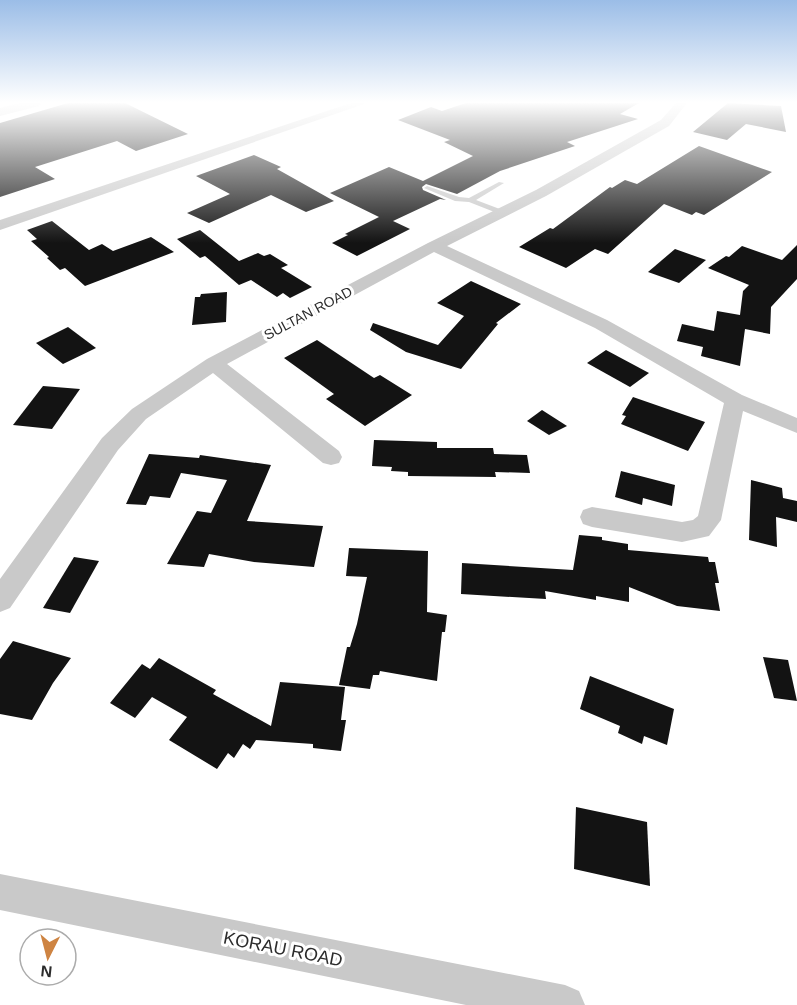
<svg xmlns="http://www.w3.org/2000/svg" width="797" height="1005" font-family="Arial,sans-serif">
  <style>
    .building { fill: #131313 }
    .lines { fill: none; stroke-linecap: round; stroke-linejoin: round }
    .service { fill: #c9c9c9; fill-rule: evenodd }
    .minor { fill: #c9c9c9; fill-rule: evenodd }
    .tertiary { fill: #c9c9c9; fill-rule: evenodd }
    .labels { text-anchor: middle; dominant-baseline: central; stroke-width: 6; stroke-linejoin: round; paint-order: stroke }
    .far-street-label { font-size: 14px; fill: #2c2c2c; stroke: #fff }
    .near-street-label { font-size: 18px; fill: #2c2c2c; stroke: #fff }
  </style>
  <rect width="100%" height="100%" fill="#fff"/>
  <!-- building -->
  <g class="building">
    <polygon points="68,103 125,103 188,134 136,151 117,141 35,167 55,179 0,197 0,123"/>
    <polygon points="466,103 639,103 620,114 638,119 567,142 575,146 500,171 457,194 426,184 422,187 423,190 446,200 440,199 393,221 410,229 357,256 332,243 348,235 345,234 379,217 330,193 389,167 423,181 473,156 444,142 450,140 398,120 431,107 442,111"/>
    <polygon points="728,103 781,106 786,132 746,124 727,140 693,132"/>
    <polygon points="699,146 772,172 704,215 696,212 692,215 664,204 608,254 595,249 566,268 519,247 550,228 553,229 610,187 612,188 625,180 637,184"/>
    <polygon points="254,155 281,167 277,169 334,201 306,212 271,195 209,223 187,213 230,194 196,176"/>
    <polygon points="52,221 89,250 102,244 113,251 151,237 174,252 85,286 65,268 60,270 47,258 49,257 31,241 37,239 27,230"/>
    <polygon points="200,230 239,261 258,253 264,256 270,254 288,265 281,268 312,287 290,298 283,293 277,297 251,280 239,285 205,256 200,258 177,239"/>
    <polygon points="797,245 797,279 771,307 770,334 745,329 740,366 701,356 703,347 677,341 682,324 714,331 717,311 740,315 743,291 749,285 708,268 726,256 729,257 742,246 782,260"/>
    <polygon points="675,249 706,260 679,283 648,272"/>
    <polygon points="471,281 521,304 496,323 498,324 461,369 406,352 370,330 373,323 438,345 464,316 437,303"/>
    <polygon points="227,292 226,322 192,325 195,297 200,297 201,294"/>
    <polygon points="68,327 96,348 63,364 36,343"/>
    <polygon points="317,340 374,378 380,375 412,395 365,426 326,399 334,394 284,358"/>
    <polygon points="606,350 649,373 630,387 587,363"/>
    <polygon points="43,386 80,389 52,429 13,425"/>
    <polygon points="633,397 705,422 688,451 621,424 626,416 622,415"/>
    <polygon points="542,410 567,426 549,435 527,421"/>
    <polygon points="374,440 437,442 437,448 493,448 494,454 527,455 530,473 495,472 496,477 408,476 408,472 391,471 392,467 372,466"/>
    <polygon points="149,454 199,458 200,455 271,465 247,521 323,526 314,567 254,562 209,554 204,567 167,564 197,511 211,513 227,480 181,473 170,498 150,496 146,505 126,504"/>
    <polygon points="621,471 675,485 672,506 643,498 642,505 615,497"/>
    <polygon points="751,480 782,488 783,498 797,501 797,522 776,517 777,547 749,540"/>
    <polygon points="579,535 602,537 602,540 628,544 628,550 708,557 709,562 715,562 719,583 715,583 720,611 677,606 629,587 629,602 596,596 596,600 545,591 546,599 461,594 462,563 573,570"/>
    <polygon points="349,548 428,551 427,612 447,615 445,632 442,632 437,681 380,671 379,675 373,675 370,689 339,685 347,647 350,647 357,624 367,577 346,576"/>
    <polygon points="74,557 99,561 70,613 43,608"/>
    <polygon points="13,641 71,658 53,683 32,720 0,714 0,659"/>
    <polygon points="763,657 788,660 797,701 774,698"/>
    <polygon points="159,658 216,690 213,694 271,726 280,682 345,687 341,720 346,720 341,751 313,748 313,744 256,740 250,749 243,744 234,758 228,753 217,769 169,740 187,717 152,697 135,718 110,703 142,664 150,669"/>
    <polygon points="590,676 674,709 667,745 644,736 642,744 618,733 620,726 580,709"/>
    <polygon points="576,807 647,822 650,886 574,869"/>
  </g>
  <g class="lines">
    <!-- service -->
    <polygon class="service" points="499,182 504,183 476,200 505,211 505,215 502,215 469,202 455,201 424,188 427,186 459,197 469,198"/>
    <!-- minor -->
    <g class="minor">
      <polygon points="351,103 367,103 0,230 0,220"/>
      <polygon points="676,103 687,103 669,126 546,196 447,246 607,320 742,395 797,418 797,433 743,411 721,520 709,536 682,542 592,527 583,524 580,517 583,510 592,507 682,522 693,520 698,516 724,403 595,328 434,252 227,364 339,451 342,457 339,463 331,465 323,463 213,373 146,419 118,450 10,608 0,612 0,579 102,438 132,409 207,359 428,243 536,190 661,120"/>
      <polygon points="0,874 565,985 579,991 585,1005 466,1005 0,910"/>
    </g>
    <!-- tertiary -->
    <polygon class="tertiary" points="20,103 41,103 39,106 0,116 0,108"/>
  </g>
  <!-- sky -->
  <linearGradient id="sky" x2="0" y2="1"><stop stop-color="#9bbde7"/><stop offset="0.42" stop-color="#fff"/><stop offset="1" stop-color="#fff" stop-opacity="0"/></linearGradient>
  <rect width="797" height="243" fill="url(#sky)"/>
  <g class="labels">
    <!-- far-street labels -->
    <g class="far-street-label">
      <text transform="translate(308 313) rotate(-28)">SULTAN ROAD</text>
    </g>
    <!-- near-street labels -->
    <g class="near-street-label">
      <text transform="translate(283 949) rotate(11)">KORAU ROAD</text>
    </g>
  </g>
  <!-- north arrow -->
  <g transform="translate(48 957) rotate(186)"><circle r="28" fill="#ffffff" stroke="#ababab" stroke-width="1.5"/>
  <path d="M0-4.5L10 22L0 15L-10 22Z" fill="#ce8442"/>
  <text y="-9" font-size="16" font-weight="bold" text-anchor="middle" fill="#2c2c2c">N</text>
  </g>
</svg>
